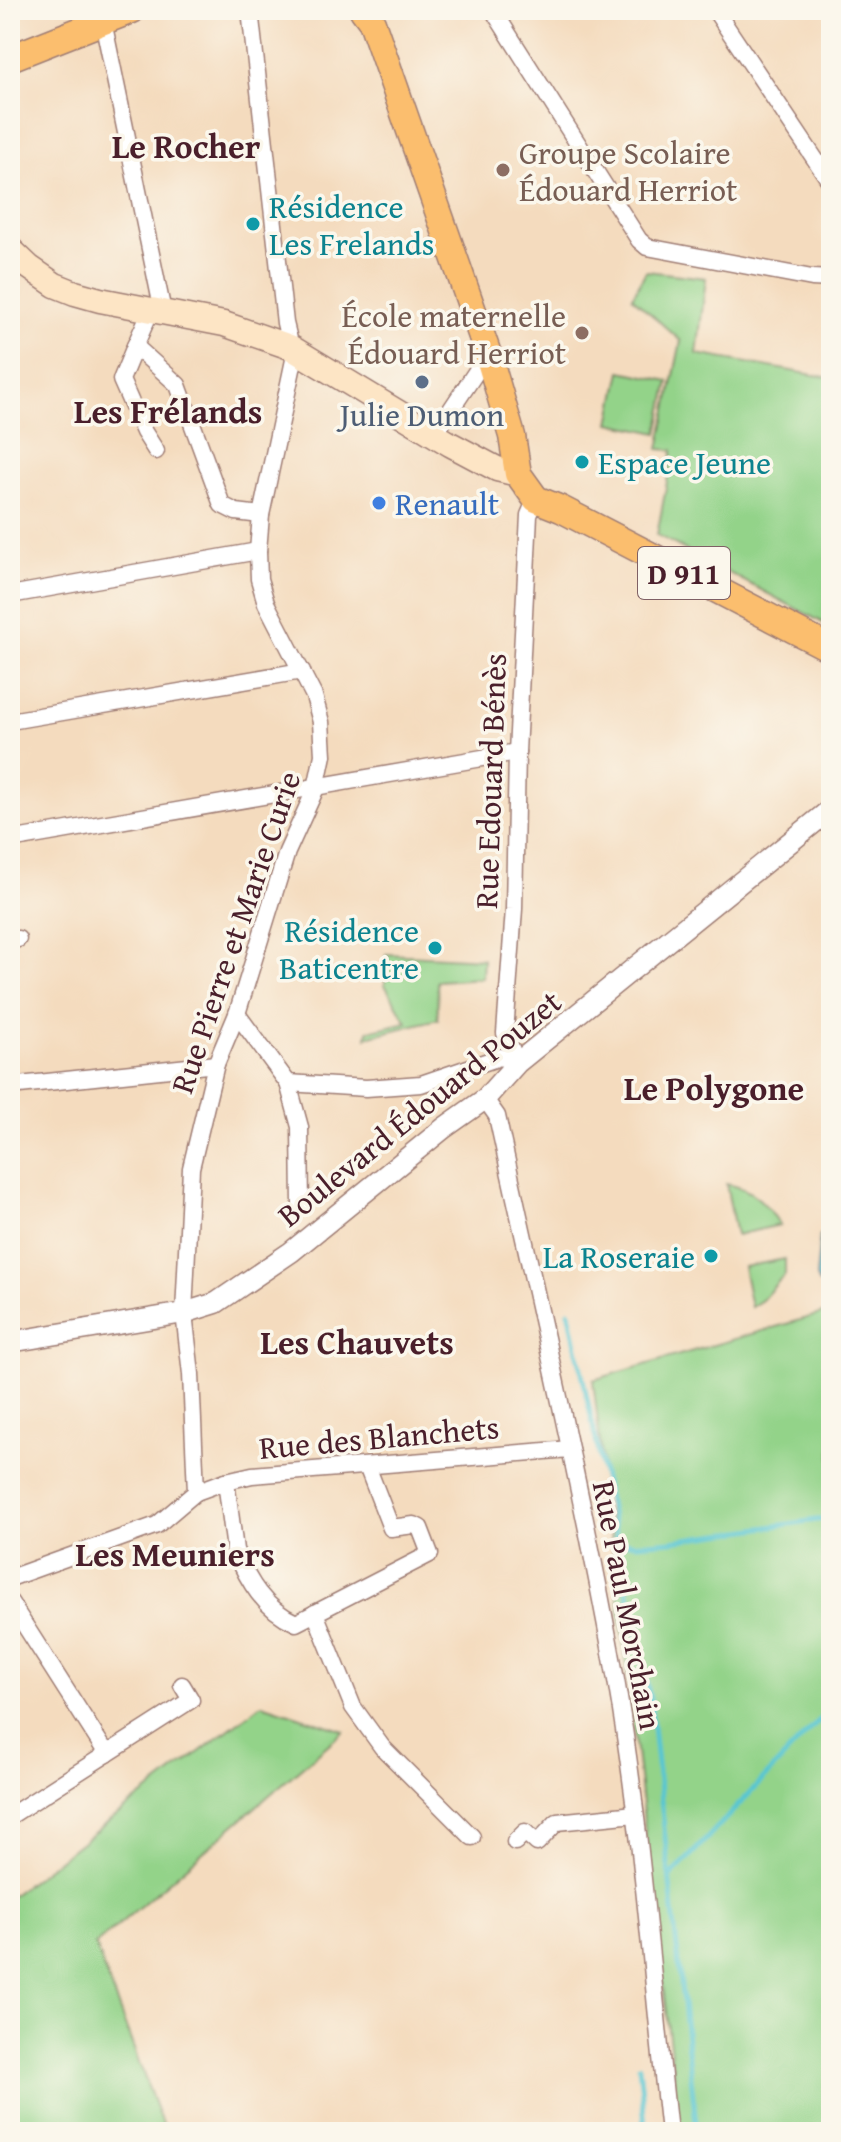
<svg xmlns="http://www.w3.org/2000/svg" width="841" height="2142" font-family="'Gentium Book Plus',serif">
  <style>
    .green { fill: #93d389; stroke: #6e795a; stroke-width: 2 }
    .water { fill: #59c6d1; stroke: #52727e; stroke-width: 2 }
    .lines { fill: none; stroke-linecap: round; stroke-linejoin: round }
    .stream { stroke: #59c6d1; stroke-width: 5 }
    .minor-casing { stroke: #9f7d74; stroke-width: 19 }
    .tertiary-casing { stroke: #9f7d74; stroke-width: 23 }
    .secondary-casing { stroke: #9f7d74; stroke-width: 27 }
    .primary-casing { stroke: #9f7d74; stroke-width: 29 }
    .minor { stroke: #fff; stroke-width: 16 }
    .tertiary { stroke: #fff; stroke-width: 20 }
    .secondary { stroke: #fde5c5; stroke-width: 24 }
    .primary { stroke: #fbbe6e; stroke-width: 26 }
    .education-dot { fill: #8d6e63; stroke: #fbf7ec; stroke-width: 3 }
    .culture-dot { fill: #0f9aa8; stroke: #fbf7ec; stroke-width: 3 }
    .service-dot { fill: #5c6f8a; stroke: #fbf7ec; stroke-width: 3 }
    .shop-dot { fill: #3f7fe0; stroke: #fbf7ec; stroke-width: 3 }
    .labels { text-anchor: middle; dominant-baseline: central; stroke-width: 7; stroke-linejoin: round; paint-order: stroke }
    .shield { fill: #fbf7ec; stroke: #7f6065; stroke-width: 2 }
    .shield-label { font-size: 30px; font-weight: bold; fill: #4a1f2b }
    .education-label { font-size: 32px; fill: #785e54; stroke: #fbf7ec; text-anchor: start }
    .culture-label { font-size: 32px; fill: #0d838f; stroke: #fbf7ec; text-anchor: start }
    .service-label { font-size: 32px; fill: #4e5e75; stroke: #fbf7ec }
    .shop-label { font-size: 32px; fill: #366cbe; stroke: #fbf7ec; text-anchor: start }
    .street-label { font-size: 32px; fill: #4a1f2b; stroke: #fbf7ec }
    .neighbourhood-label { font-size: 34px; font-weight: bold; fill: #4a1f2b; stroke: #fbf7ec }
  </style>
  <rect width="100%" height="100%" fill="#fbf7ec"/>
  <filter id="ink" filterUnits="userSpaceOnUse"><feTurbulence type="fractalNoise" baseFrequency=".0125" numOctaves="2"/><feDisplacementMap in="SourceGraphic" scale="16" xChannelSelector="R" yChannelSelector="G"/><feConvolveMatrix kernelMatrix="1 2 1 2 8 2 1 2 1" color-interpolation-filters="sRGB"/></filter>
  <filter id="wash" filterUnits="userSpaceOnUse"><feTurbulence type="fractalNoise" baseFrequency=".006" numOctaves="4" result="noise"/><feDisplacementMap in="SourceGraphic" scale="32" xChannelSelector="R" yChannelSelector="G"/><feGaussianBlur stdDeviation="1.8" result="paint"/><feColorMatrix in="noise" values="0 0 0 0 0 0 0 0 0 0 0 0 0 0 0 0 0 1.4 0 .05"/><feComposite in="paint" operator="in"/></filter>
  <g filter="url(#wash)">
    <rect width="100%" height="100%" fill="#f4dbbe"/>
    <!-- green -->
    <g class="green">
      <polygon points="646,271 706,278 697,354 831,378 831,627 657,535 673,450 659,449 681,341 632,297"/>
      <polygon points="621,371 669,381 658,433 610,423"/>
      <polygon points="386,954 483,959 482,978 437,981 438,1019 367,1037 368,1031 407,1022 385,985"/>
      <path d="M726,1184C752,1188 766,1203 780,1225L736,1235Z"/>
      <polygon points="785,1259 785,1274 762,1300 751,1307 743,1267"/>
      <polygon points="831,1311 831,2132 680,2132 593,1380"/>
      <polygon points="262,1704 344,1731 95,1945 165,2132 10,2132 10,1897"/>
    </g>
    <!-- water -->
    <polygon class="water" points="831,1226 831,1287 819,1284 816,1277 820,1235"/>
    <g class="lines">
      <!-- stream -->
      <g class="stream">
        <polyline points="569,1311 650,1699 697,2132"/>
        <polyline points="617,1541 637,1544 671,1541 831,1518"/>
        <polyline points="671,1876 831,1708"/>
        <polyline points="639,2066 646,2132"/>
      </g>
    </g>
  </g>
  <g filter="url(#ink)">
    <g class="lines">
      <defs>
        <g id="minor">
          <polyline points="493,10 639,240 647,247 812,278 831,279"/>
          <polyline points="715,10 831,183"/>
          <polyline points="103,21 163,312"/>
          <polyline points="151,310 135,346 178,385 222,505 236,512 261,515"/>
          <polyline points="135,346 121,380 144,432 156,451"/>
          <polyline points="434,435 488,354"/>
          <polyline points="10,595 258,551"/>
          <polyline points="10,721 302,671"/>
          <polyline points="10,840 517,752"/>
          <polyline points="10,940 18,939"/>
          <polyline points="237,1014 288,1083 366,1088 421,1084 500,1057 517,1063"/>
          <polyline points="517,1063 505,1033 514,909 517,752 529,515 536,499"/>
          <polyline points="288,1083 300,1127 301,1206"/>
          <polyline points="10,1086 216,1064"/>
          <path d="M485,1099L497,1116C538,1304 582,1491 616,1680C642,1829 652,1982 669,2132"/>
          <path d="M226,1481L235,1550C248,1581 264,1609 296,1623L430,1554L420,1528L414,1525L391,1528L367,1466"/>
          <polyline points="196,1492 226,1481 252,1475 570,1449"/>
          <polyline points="10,1578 157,1525 196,1492 191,1374 184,1313 191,1168 216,1064 237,1014 287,852 316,788 323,755 321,722 314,696 266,603 259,579 258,551 261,515 294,360 285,323 250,10"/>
          <polyline points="10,1602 107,1754"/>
          <polyline points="315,1613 353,1707 382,1747 472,1837"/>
          <polyline points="10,1816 191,1700 182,1685"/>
          <polyline points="515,1842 525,1832 537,1843 557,1822 635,1814"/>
        </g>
        <polyline id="tertiary" points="10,1342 184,1313 216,1303 291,1252 444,1128 485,1099 517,1063 831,809"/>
        <polyline id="secondary" points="10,249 29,267 55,285 75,293 100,300 224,324 290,347 450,444 497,469 518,474"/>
        <g id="primary">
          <polyline points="363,10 372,22 488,354 512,436 518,474 536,499 561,509 831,649"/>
          <polyline points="10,58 132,10"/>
        </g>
      </defs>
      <!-- minor casing -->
      <use href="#minor" class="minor-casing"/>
      <!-- tertiary casing -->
      <use href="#tertiary" class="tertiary-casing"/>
      <!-- secondary casing -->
      <use href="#secondary" class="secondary-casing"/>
      <!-- primary casing -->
      <use href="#primary" class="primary-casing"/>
      <!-- minor -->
      <use href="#minor" class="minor"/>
      <!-- tertiary -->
      <use href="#tertiary" class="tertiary"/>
      <!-- secondary -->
      <use href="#secondary" class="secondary"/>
      <!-- primary -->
      <use href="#primary" class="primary"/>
    </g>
  </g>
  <!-- markers -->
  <g class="education-dot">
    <circle cx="503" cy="170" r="8"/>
    <circle cx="582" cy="333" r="8"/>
  </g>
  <g class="culture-dot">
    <circle cx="253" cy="224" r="8"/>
    <circle cx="582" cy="462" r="8"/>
    <circle cx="435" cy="948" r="8"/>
    <circle cx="711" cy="1256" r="8"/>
  </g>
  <circle class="service-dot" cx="422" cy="382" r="8"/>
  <circle class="shop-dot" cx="379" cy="503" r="8"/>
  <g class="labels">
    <!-- shield labels -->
    <rect class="shield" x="638" y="547" width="92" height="52" rx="6"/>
    <g class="shield-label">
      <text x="684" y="573">D 911</text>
    </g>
    <!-- education labels -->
    <g class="education-label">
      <text x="519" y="152">Groupe Scolaire<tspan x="519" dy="37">Édouard Herriot</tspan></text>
      <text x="566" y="315" text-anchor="end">École maternelle<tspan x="566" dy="37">Édouard Herriot</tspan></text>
    </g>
    <!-- culture labels -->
    <g class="culture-label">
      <text x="269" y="206">Résidence<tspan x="269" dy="37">Les Frelands</tspan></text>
      <text x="598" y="462">Espace Jeune</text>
      <text x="419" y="930" text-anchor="end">Résidence<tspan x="419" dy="37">Baticentre</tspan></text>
      <text x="695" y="1256" text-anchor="end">La Roseraie</text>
    </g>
    <!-- service labels -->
    <g class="service-label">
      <text x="422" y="414">Julie Dumon</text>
    </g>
    <!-- shop labels -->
    <g class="shop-label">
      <text x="395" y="503">Renault</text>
    </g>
    <!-- street labels -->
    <g class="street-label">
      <text transform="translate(490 781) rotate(-88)">Rue Edouard Bénès</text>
      <text transform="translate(235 932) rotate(-71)">Rue Pierre et Marie Curie</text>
      <text transform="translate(419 1108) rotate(-39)">Boulevard Édouard Pouzet</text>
      <text transform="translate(379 1437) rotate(-5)">Rue des Blanchets</text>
      <text transform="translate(628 1605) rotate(79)">Rue Paul Morchain</text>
    </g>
    <!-- neighbourhood labels -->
    <g class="neighbourhood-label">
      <text x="186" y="145">Le Rocher</text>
      <text x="168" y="410">Les Frélands</text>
      <text x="714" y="1087">Le Polygone</text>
      <text x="357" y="1341">Les Chauvets</text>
      <text x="175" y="1553">Les Meuniers</text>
    </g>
  </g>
  <!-- margin -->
  <rect width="841" height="2142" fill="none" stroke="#fbf7ec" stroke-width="40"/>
</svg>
